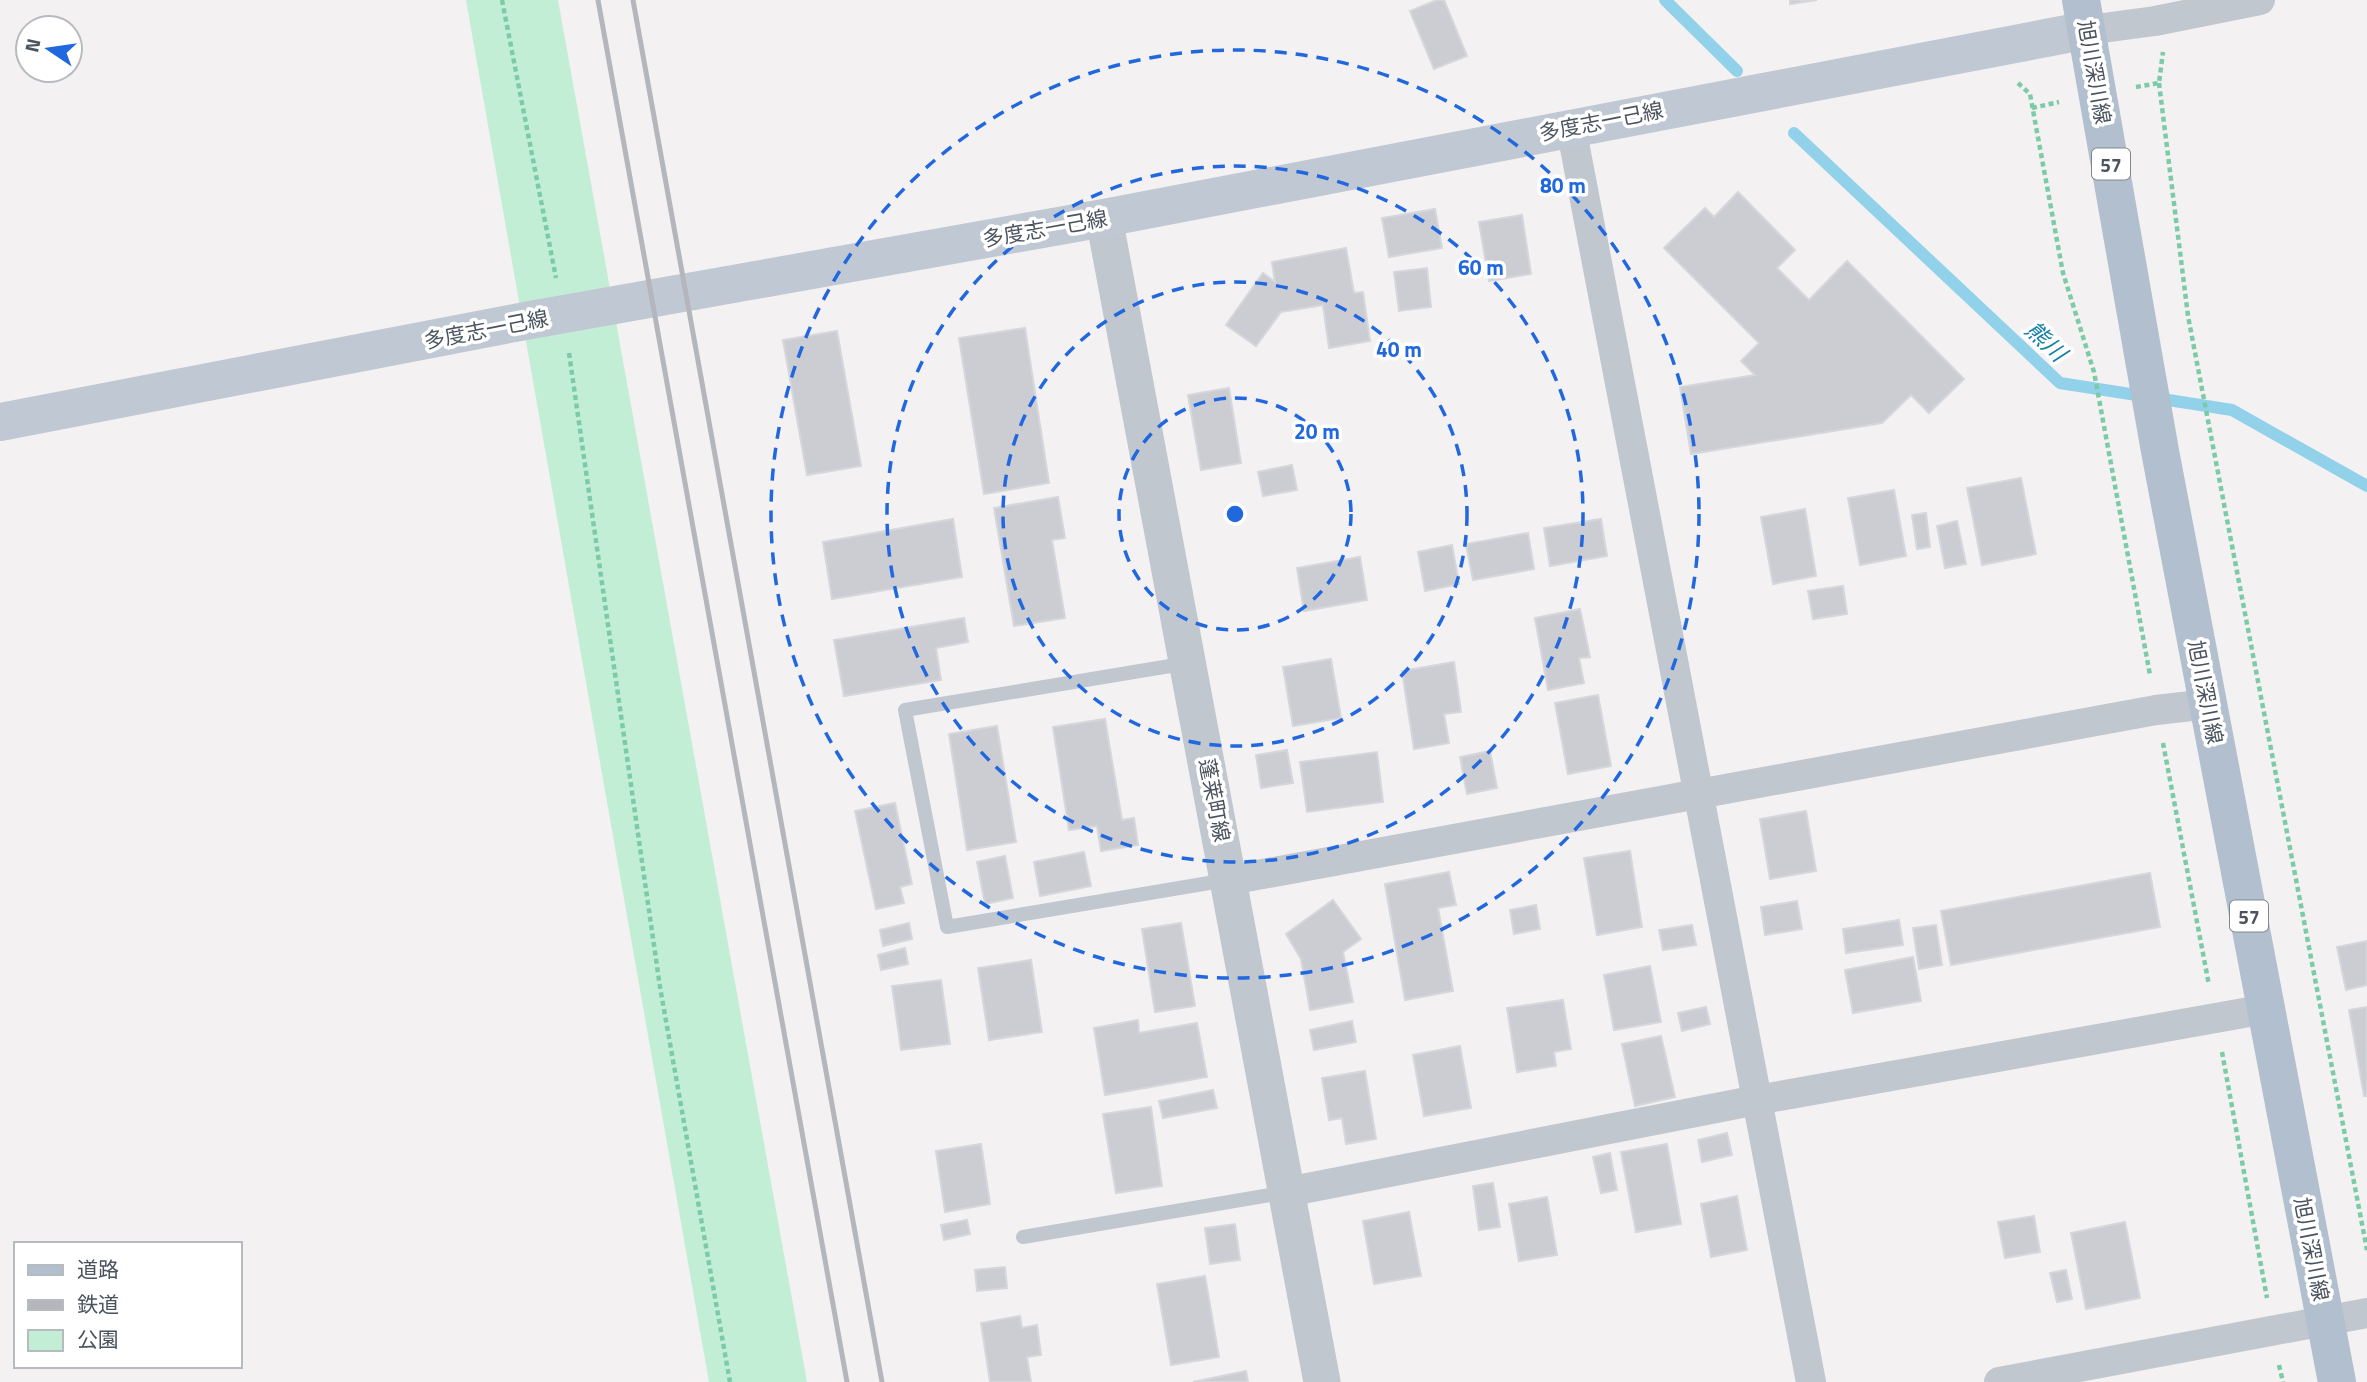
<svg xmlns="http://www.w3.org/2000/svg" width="2367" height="1382" font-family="'Titillium Web','Noto Sans JP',sans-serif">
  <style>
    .green { fill: #c2eed6 }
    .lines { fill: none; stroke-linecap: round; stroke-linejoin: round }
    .stream { stroke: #91d1e9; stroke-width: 12 }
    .building { fill: #cbcdd3; stroke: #d5d7dc; stroke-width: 2 }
    .path { stroke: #7bcba9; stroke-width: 4.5; stroke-dasharray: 5 3.5; stroke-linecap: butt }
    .service { stroke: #c0c7cf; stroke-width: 14 }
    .minor { stroke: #c0c7cf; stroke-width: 30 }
    .tertiary { stroke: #c0c7cf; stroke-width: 37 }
    .secondary { stroke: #c0c8d4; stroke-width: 38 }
    .primary { stroke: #b2bfce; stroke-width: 38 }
    .rail { stroke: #b4b6bb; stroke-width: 5 }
    .ring { fill: none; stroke: #2167de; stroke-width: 3.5; stroke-dasharray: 12 9 }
    .labels { text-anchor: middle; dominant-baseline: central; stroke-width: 7; stroke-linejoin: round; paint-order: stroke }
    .shield { fill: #fff; stroke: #80878e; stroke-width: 2 }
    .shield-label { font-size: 19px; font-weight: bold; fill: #4a535e }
    .street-label { font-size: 21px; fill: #4a535e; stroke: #fff }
    .water-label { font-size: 23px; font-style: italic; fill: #127fa8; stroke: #fff }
    .centre { fill: #2167de; stroke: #fff; stroke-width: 3.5 }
    .ring-label { font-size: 21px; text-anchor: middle; font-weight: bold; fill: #2167de; stroke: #fff; stroke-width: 7; stroke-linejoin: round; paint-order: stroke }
  </style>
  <rect width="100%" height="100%" fill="#f3f1f1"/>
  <!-- green -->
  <polygon class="green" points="466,0 558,0 807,1382 709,1382"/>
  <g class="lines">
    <!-- stream -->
    <g class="stream">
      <polyline points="1665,0 1737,71"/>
      <polyline points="1794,133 2060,383 2232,410 2367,486"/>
    </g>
  </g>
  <!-- building -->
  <g class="building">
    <polygon points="1437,0 1444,0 1467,56 1434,69 1410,11"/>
    <polygon points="1790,0 1817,0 1790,4"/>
    <polygon points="1738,192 1795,250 1777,268 1809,300 1847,261 1964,379 1929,413 1911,395 1882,423 1691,454 1680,387 1755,375 1741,361 1759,343 1664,248 1705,208 1714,217"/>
    <polygon points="1435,209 1442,248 1389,257 1382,218"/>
    <polygon points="1522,215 1531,274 1489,281 1479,222"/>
    <polygon points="1346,248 1354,293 1363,292 1370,341 1329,348 1323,305 1281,312 1256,346 1226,325 1263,273 1275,282 1272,262"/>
    <polygon points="1427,268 1431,307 1399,311 1394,272"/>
    <polygon points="1025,328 1049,483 984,494 959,338"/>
    <polygon points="837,331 861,466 807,475 783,340"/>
    <polygon points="1229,388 1241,463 1201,470 1188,395"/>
    <polygon points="1292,465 1297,490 1263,496 1258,472"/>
    <polygon points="2021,478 2036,554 1982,565 1967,488"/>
    <polygon points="1894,490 1906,556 1860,565 1848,498"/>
    <polygon points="1058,497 1065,538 1052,540 1065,618 1014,626 994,508"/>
    <polygon points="1805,509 1816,576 1773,584 1761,517"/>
    <polygon points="1926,513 1930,547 1917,549 1912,515"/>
    <polygon points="953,519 962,577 832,599 823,542"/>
    <polygon points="1601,519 1607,556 1550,566 1544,528"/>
    <polygon points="1957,521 1966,564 1945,568 1937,526"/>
    <polygon points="1528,533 1534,569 1473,580 1466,544"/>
    <polygon points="1452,545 1459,584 1425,591 1418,552"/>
    <polygon points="1360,557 1367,600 1304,611 1297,568"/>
    <polygon points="1843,586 1847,614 1813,619 1808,591"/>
    <polygon points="1580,609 1590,657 1579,658 1584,683 1548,690 1535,618"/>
    <polygon points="964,618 968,642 936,648 941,680 844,696 834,640"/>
    <polygon points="1331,659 1341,718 1293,726 1283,667"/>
    <polygon points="1454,662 1461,712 1444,714 1449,743 1414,749 1402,671"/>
    <polygon points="1598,695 1611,766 1568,774 1555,703"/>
    <polygon points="1105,719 1122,820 1134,818 1138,845 1101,851 1097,826 1069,830 1053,727"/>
    <polygon points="997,726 1016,842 967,850 949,734"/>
    <polygon points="1287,750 1293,783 1261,788 1256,755"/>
    <polygon points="1490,751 1497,788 1467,794 1460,757"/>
    <polygon points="1377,752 1383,802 1307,812 1300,762"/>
    <polygon points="895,803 912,884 900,887 904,903 876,909 855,811"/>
    <polygon points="1806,811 1816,871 1770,879 1760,819"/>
    <polygon points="1630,851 1642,927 1597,935 1584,858"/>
    <polygon points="1084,852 1091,886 1040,896 1034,862"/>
    <polygon points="1005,856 1013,898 985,904 977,862"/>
    <polygon points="1449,872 1456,905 1438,908 1453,991 1405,1000 1385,884"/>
    <polygon points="2150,873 2160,927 1951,965 1941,911"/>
    <polygon points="1333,900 1361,939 1343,952 1353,1002 1310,1010 1301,959 1286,934"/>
    <polygon points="1797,901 1802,929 1765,935 1761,907"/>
    <polygon points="1536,905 1540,929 1514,934 1510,910"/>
    <polygon points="1899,920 1903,945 1846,953 1843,929"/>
    <polygon points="909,923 912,939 883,946 880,930"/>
    <polygon points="1181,923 1195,1006 1155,1012 1142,929"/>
    <polygon points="1692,925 1696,945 1663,950 1659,930"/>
    <polygon points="1936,925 1942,965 1919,969 1913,928"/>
    <polygon points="2367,941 2367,985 2346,990 2337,947"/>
    <polygon points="905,948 908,964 881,970 878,955"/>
    <polygon points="1913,957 1921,1001 1853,1013 1845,970"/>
    <polygon points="1031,960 1042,1032 989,1040 978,968"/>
    <polygon points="1650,966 1661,1022 1614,1030 1604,975"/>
    <polygon points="941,980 950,1044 901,1050 892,986"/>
    <polygon points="1563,1000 1571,1049 1554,1052 1556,1066 1517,1072 1507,1008"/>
    <polygon points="1706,1007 1710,1024 1682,1031 1678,1013"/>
    <polygon points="2367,1007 2367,1096 2364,1096 2349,1010"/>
    <polygon points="1138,1020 1139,1033 1197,1023 1207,1077 1105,1095 1094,1028"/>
    <polygon points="1352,1021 1356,1042 1314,1050 1310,1030"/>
    <polygon points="1661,1036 1675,1097 1635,1106 1622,1044"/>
    <polygon points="1460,1046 1471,1108 1424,1116 1413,1055"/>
    <polygon points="1365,1071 1376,1139 1346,1144 1342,1118 1329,1120 1322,1078"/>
    <polygon points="1213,1090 1217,1108 1163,1118 1159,1101"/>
    <polygon points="1151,1107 1162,1186 1116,1193 1103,1114"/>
    <polygon points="1727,1133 1732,1155 1702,1162 1698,1140"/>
    <polygon points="981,1144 990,1204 945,1212 936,1151"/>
    <polygon points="1667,1144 1681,1224 1636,1232 1621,1152"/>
    <polygon points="1610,1153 1617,1190 1601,1193 1593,1157"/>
    <polygon points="1493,1183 1500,1227 1479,1230 1473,1186"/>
    <polygon points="1737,1196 1747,1250 1711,1257 1701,1204"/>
    <polygon points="1547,1197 1557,1255 1519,1261 1509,1204"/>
    <polygon points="1409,1212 1421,1276 1374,1284 1363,1221"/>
    <polygon points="2034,1216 2040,1252 2005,1258 1998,1222"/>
    <polygon points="967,1220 970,1234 944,1240 941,1225"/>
    <polygon points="2125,1222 2140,1298 2086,1309 2071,1233"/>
    <polygon points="1235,1224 1240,1260 1210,1264 1205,1228"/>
    <polygon points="1005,1267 1007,1288 977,1291 975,1270"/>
    <polygon points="2066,1270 2072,1299 2057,1302 2050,1273"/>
    <polygon points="1205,1276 1219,1357 1171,1365 1157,1284"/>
    <polygon points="1020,1316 1022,1328 1037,1325 1041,1355 1027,1357 1031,1382 990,1382 981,1323"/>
    <polygon points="1246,1371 1248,1382 1193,1382"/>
  </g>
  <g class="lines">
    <!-- path -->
    <g class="path">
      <polyline points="502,0 556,278"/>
      <polyline points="2018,83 2030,94 2063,273 2094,372 2150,675"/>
      <polyline points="2159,83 2188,316 2367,1250"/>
      <polyline points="2136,87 2159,83 2163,52"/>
      <polyline points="2032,108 2059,102"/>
      <polyline points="569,353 660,987 730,1382"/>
      <polyline points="2163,743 2209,985"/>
      <polyline points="2222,1052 2267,1298"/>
      <polyline points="2279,1365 2283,1382"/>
    </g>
    <!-- service -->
    <g class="service">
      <polyline points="1188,663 905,710 947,927 1227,880"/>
      <polyline points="1023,1237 1287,1192"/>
    </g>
    <!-- minor -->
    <g class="minor">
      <polyline points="2088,30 2155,21 2260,0"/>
      <polyline points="1571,127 1811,1382"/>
      <polyline points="1230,880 2156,710 2209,704"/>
      <polyline points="1287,1192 1757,1100 2266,1009"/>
      <polyline points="1999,1382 2367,1313"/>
    </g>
    <!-- tertiary -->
    <polyline class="tertiary" points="1104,218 1322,1382"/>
    <!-- secondary -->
    <polyline class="secondary" points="0,422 525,321 1104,218 2088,30"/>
    <!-- primary -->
    <polyline class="primary" points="2081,0 2160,451 2337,1382"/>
    <!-- rail -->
    <g class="rail">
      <polyline points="598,0 847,1382"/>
      <polyline points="633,0 882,1382"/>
    </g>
  </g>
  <!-- distance rings -->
  <g class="ring">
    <circle cx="1235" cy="514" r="116"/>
    <circle cx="1235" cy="514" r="232"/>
    <circle cx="1235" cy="514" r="348"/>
    <circle cx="1235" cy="514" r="464"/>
  </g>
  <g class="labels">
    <!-- shield labels -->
    <g class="shield">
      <rect x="2092" y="148.5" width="38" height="31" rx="5"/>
      <rect x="2230" y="900.5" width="38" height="31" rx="5"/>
    </g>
    <g class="shield-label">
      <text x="2111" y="164">57</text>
      <text x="2249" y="916">57</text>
    </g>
    <!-- street labels -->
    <g class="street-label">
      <text transform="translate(2095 72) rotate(80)">旭川深川線</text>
      <text transform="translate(1601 121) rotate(-11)">多度志一己線</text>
      <text transform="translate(1045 228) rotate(-10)">多度志一己線</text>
      <text transform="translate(486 329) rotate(-11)">多度志一己線</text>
      <text transform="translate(2206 692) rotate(79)">旭川深川線</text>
      <text transform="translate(1215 800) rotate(79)">蓬莱町線</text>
      <text transform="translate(2312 1249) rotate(79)">旭川深川線</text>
    </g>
    <!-- water labels -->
    <g class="water-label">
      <text transform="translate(2046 341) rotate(43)">熊川</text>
    </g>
  </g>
  <circle cx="1235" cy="514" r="10" class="centre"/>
  <g class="ring-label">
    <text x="1563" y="193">80 m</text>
    <text x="1481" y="275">60 m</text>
    <text x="1399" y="357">40 m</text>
    <text x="1317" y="439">20 m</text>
  </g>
  <!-- legend -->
  <rect x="14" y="1242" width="228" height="126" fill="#ffffff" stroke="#b7babf" stroke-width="2"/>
  <rect x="28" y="1265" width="35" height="10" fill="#b2bfce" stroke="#b7babf" stroke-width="2"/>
  <text x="77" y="1277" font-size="21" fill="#4a535e">道路</text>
  <rect x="28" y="1300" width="35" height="10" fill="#b4b6bb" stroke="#b7babf" stroke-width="2"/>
  <text x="77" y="1312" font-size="21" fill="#4a535e">鉄道</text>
  <rect x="28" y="1330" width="35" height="21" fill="#c2eed6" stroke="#b7babf" stroke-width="2"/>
  <text x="77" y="1347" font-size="21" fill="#4a535e">公園</text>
  <!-- north arrow -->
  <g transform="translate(49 49) rotate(283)"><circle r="33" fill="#ffffff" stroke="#b7babf" stroke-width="2"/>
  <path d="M0-5L12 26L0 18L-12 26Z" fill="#2167de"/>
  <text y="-10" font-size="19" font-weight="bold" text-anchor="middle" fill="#4a535e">N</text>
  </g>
</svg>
